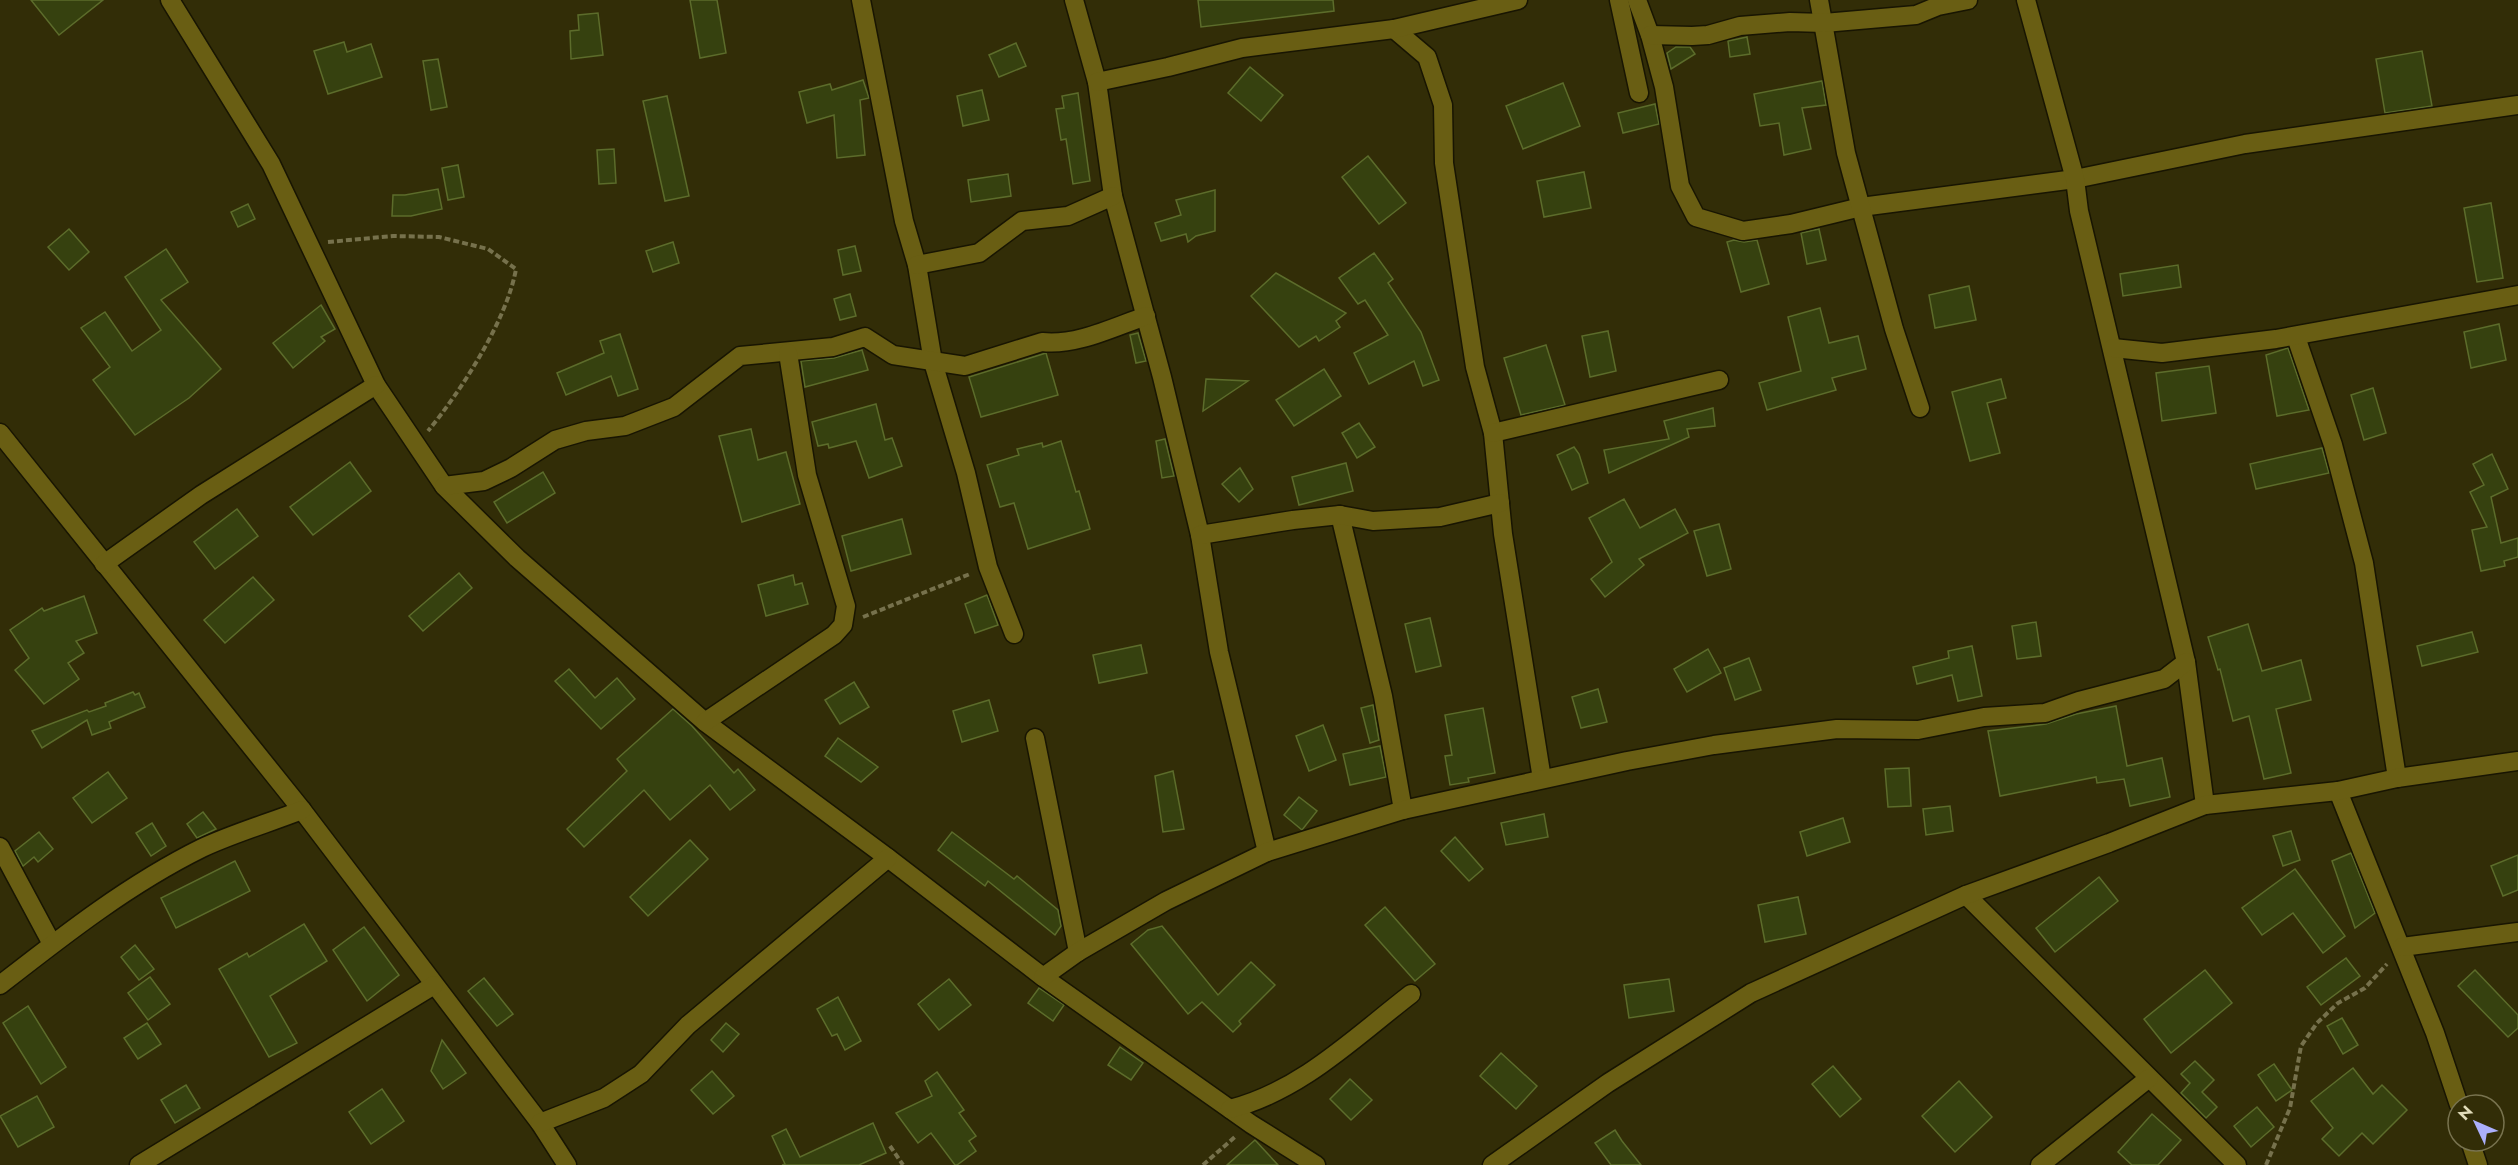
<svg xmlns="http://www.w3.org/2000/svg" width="2518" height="1165" font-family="Jost,sans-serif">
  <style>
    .building { fill: #36410f; stroke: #5c6c2b; stroke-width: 1.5 }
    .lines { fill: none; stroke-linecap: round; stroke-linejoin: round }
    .street-casing { stroke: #181502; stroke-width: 21 }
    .path { stroke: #76714c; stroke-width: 4; stroke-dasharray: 6 3; stroke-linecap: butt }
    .street { stroke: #695e13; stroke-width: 18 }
  </style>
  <rect width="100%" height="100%" fill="#322d07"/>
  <!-- building -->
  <g class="building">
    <polygon points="31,0 103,0 59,35"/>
    <polygon points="690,0 717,0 726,53 700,58"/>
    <polygon points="1198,0 1333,0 1334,11 1201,27"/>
    <polygon points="598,13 603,55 571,59 570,31 579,30 578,15"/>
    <polygon points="1747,37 1750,54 1730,57 1728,41"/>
    <polygon points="344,42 347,52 371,44 382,77 328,94 314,51"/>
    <polygon points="1016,43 1026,66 999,77 989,55"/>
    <polygon points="1676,47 1690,47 1695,54 1671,69 1667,53"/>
    <polygon points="2422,51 2432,106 2385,113 2376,59"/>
    <polygon points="438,59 447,107 431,110 423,61"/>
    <polygon points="1250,67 1283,95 1261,121 1228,93"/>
    <polygon points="863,80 869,98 860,100 865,155 837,158 834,115 807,123 799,92 830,84 832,90"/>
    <polygon points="1822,81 1826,105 1802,108 1811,149 1784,155 1779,123 1760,126 1754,94"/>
    <polygon points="1563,83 1580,126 1523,149 1506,106"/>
    <polygon points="982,90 989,120 963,126 957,96"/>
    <polygon points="1078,93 1090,181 1073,184 1066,139 1061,140 1056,109 1064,108 1062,96"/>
    <polygon points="667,96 689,196 665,201 643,101"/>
    <polygon points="1655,104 1659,124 1623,133 1618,113"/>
    <polygon points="614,149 616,183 599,184 597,150"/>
    <polygon points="1368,156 1406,203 1379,224 1342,177"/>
    <polygon points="458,165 464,197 448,200 442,168"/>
    <polygon points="1584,172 1591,208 1544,217 1537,181"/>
    <polygon points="1008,174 1011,196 971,202 968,180"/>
    <polygon points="438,189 442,209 411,216 392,216 393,195 405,195"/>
    <polygon points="1215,190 1215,231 1196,236 1188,242 1186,234 1161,241 1155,223 1181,215 1176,200"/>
    <polygon points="2491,203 2503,278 2477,282 2464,208"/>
    <polygon points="248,204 255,219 238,227 231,212"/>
    <polygon points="69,229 89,252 69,270 48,247"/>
    <polygon points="1819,229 1826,260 1807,264 1801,233"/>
    <polygon points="1734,240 1744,242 1757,240 1769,284 1741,292 1727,242"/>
    <polygon points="673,242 679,263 653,272 646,251"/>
    <polygon points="855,246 861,271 843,275 838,250"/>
    <polygon points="166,249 188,282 161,300 221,369 189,398 135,435 93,380 110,367 81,328 105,312 132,351 161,330 125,277"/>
    <polygon points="1374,253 1393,279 1388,283 1421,332 1439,380 1423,386 1414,361 1369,384 1354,353 1388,335 1365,300 1358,304 1339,278"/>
    <polygon points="2178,265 2181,287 2123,296 2120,274"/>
    <polygon points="1276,273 1346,313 1336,321 1340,327 1319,341 1316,336 1299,347 1251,296"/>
    <polygon points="1969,286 1976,320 1935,328 1929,295"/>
    <polygon points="850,294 856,316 840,320 834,299"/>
    <polygon points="321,305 335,329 321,337 325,341 293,368 273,343"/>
    <polygon points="1820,308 1829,343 1858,336 1866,369 1832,378 1836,390 1767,410 1759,383 1801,371 1788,317"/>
    <polygon points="2499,324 2506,360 2471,368 2464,332"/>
    <polygon points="1608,331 1616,371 1590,377 1582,336"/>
    <polygon points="1138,333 1146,361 1136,363 1130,335"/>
    <polygon points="620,334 638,389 618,396 611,376 566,395 557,373 604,353 600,341"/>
    <polygon points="1546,345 1565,405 1521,415 1504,358"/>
    <polygon points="2288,348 2309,410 2277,416 2266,355"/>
    <polygon points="862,350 868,370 805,387 801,361 834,358"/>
    <polygon points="1046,353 1058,395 981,417 969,377"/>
    <polygon points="2209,366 2216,413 2162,421 2156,373"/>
    <polygon points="1324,369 1341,396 1294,426 1276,400"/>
    <polygon points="1206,379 1248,381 1203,411"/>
    <polygon points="2001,379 2006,398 1987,403 2000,453 1970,461 1952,392"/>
    <polygon points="2373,388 2386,433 2364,440 2351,395"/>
    <polygon points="876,404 885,440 892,438 902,466 869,478 856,441 829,448 828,444 818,446 812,422"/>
    <polygon points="1713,408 1715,426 1687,429 1689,437 1609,473 1604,450 1669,439 1664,421"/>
    <polygon points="1359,423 1375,447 1357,458 1342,433"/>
    <polygon points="751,429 758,460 786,452 800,504 742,522 719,436"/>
    <polygon points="1165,439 1174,476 1162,478 1156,441"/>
    <polygon points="1061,441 1076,492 1079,491 1090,529 1028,549 1014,503 1000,507 987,465 1019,455 1017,449 1042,443 1043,447"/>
    <polygon points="1574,447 1579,454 1588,483 1572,490 1557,455"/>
    <polygon points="2322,448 2329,473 2256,489 2250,464"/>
    <polygon points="2492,454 2508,489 2491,497 2501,543 2518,538 2518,557 2504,561 2505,566 2481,571 2472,530 2487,527 2470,492 2484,485 2473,464"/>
    <polygon points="350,462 371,491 313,535 290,507"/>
    <polygon points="1346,463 1353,491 1299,505 1292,477"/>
    <polygon points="1240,468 1253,489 1239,502 1222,484"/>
    <polygon points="543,472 555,493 507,523 494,502"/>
    <polygon points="1624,499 1640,528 1675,509 1688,533 1639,559 1644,565 1605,597 1591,579 1612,562 1589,518"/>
    <polygon points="237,509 258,536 215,569 194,542"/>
    <polygon points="902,519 911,554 851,571 842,536"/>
    <polygon points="1719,524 1731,569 1707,576 1694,531"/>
    <polygon points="459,573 472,588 423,631 409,616"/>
    <polygon points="793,575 795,585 802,583 808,604 766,616 758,585"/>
    <polygon points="253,577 274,600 225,643 204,620"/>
    <polygon points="987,595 998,625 975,633 965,604"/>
    <polygon points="84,596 97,633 76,641 84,653 68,663 79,679 44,704 15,670 29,658 10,630 42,608 44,611"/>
    <polygon points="1430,618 1441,666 1416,672 1405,624"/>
    <polygon points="2036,622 2041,656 2017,659 2012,626"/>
    <polygon points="2248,624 2262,671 2301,660 2311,700 2276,709 2291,773 2264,779 2249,716 2233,721 2220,669 2218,670 2208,637"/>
    <polygon points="2472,632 2478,652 2422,666 2417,646"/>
    <polygon points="1141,645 1147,673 1099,683 1093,655"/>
    <polygon points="1972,646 1982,696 1958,701 1952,675 1917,684 1913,667 1949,658 1948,651"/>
    <polygon points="1708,649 1721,673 1687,692 1674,669"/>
    <polygon points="1749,658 1761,690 1735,700 1724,668"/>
    <polygon points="569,669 595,698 617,678 635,699 601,729 555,681"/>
    <polygon points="854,682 869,707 840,724 825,700"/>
    <polygon points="1598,689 1607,722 1581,728 1572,697"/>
    <polygon points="133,692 135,695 139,693 145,707 109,722 111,728 92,735 87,720 42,748 32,731 87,710 89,712 106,706 105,703"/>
    <polygon points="989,700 998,731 962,742 953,711"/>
    <polygon points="1373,705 1379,740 1370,743 1361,708"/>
    <polygon points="2116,706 2127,766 2162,758 2170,797 2130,806 2124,779 2097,783 2096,777 2000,796 1988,731 2046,724 2076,714"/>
    <polygon points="1483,708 1495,773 1468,778 1469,782 1450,785 1445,756 1452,755 1445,715"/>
    <polygon points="673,709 692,726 734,773 738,769 755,790 730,810 710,785 670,820 644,790 584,847 567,829 627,771 617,759"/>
    <polygon points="1323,725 1336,760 1309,771 1296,736"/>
    <polygon points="838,738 878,767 861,782 825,756"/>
    <polygon points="1380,746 1386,777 1350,785 1343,754"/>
    <polygon points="1909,768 1911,806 1888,807 1885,769"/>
    <polygon points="1173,771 1184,829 1163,832 1155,776"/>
    <polygon points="108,772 127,798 92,823 73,798"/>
    <polygon points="1299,797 1317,811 1302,830 1284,815"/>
    <polygon points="1950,806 1953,831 1926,835 1923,809"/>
    <polygon points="203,812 216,829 197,838 187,824"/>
    <polygon points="1544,814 1548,837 1506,845 1501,823"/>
    <polygon points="1843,818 1850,842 1807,856 1800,832"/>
    <polygon points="152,823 166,846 151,856 136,833"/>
    <polygon points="2291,831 2300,860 2283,866 2273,836"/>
    <polygon points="39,832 53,849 38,862 34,857 23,866 15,851"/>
    <polygon points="952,832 1014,879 1017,876 1058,910 1061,926 1055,935 988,881 985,886 938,850"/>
    <polygon points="1455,837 1483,869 1469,881 1441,851"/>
    <polygon points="690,840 708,859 648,916 630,897"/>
    <polygon points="2351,853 2375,913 2355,928 2332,861"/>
    <polygon points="2518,855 2518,890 2503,896 2491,866"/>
    <polygon points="235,861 250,891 176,928 161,898"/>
    <polygon points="2295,869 2345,936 2323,953 2293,913 2262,935 2242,908"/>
    <polygon points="2099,877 2118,901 2055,952 2036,928"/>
    <polygon points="1798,897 1806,934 1765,942 1758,905"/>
    <polygon points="1385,907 1435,964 1415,981 1365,925"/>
    <polygon points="304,924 327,961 270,996 297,1043 269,1057 219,969 247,953 249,957"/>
    <polygon points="1162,926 1218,995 1251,962 1275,985 1239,1021 1241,1024 1233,1032 1202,1002 1188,1014 1131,944 1148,930"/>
    <polygon points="364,927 399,975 367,1001 333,950"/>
    <polygon points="135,945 154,969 139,980 121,957"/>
    <polygon points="2346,958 2360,976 2321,1005 2307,987"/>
    <polygon points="2205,970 2232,1003 2171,1053 2144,1019"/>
    <polygon points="2475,970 2518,1015 2518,1028 2508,1037 2458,986"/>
    <polygon points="150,977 170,1004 148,1020 128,993"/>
    <polygon points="484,978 513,1014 497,1026 468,991"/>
    <polygon points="949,979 971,1005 939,1030 918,1004"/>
    <polygon points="1669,979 1674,1011 1629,1018 1624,985"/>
    <polygon points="1039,988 1064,1005 1053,1021 1028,1003"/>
    <polygon points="838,997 861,1041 845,1050 837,1034 832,1036 817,1009"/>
    <polygon points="28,1006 66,1067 41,1084 3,1023"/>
    <polygon points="2342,1018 2358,1045 2343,1054 2327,1026"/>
    <polygon points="147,1023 161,1044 138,1059 124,1038"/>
    <polygon points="726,1023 739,1034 723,1052 711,1040"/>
    <polygon points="442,1040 466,1073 443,1089 431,1071"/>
    <polygon points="1120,1047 1143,1063 1131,1080 1108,1065"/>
    <polygon points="1501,1053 1537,1086 1516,1109 1480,1076"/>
    <polygon points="2195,1061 2214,1080 2202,1092 2217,1107 2206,1118 2181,1093 2190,1083 2181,1074"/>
    <polygon points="2274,1064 2292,1090 2276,1101 2258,1075"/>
    <polygon points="1833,1066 1861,1099 1840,1117 1812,1084"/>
    <polygon points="2353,1068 2373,1094 2382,1085 2407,1110 2373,1144 2362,1133 2339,1156 2322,1139 2333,1128 2311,1101"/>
    <polygon points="712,1071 734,1096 713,1114 691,1090"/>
    <polygon points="937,1072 964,1110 959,1113 976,1136 969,1141 976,1151 957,1165 955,1165 931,1133 918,1143 896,1113 932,1096 925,1081"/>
    <polygon points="1350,1079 1372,1100 1351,1120 1330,1099"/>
    <polygon points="1959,1081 1992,1117 1955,1152 1922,1116"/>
    <polygon points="186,1085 200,1108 175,1123 161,1100"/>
    <polygon points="382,1089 404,1121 371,1144 349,1112"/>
    <polygon points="37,1096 54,1127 18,1147 0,1116"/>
    <polygon points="2257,1107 2274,1127 2251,1147 2234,1126"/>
    <polygon points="2152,1114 2181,1140 2158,1165 2132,1165 2118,1152"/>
    <polygon points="873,1123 886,1153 859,1165 782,1165 785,1164 772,1136 786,1129 800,1157"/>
    <polygon points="1615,1130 1622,1141 1641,1165 1611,1165 1595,1143"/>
    <polygon points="1255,1140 1278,1165 1227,1165"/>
  </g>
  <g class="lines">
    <defs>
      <g id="street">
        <polyline points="170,0 271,164 376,385 444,486 517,558 705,722 888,858 1043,977 1251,1124 1316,1165"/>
        <polyline points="861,0 904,221 917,265 933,362 966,473 988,567 1014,634"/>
        <polyline points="1074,0 1097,82 1113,196 1162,377 1200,535 1219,652 1267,852"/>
        <polyline points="1619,0 1639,93"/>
        <polyline points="1637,0 1650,35 1664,87 1680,186 1696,217 1743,231 1791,224 1861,207 2075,179 2245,144 2518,105"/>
        <polyline points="1819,0 1846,153 1894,329 1920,408"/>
        <polyline points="2026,0 2075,179 2079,211 2186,662 2205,805"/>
        <polyline points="1394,29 1427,57 1443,105 1444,163 1475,367 1493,433 1503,534 1542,779"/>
        <polyline points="1650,35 1692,36 1708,35 1740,26 1790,22 1824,23 1916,15 1938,6 1968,0"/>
        <polyline points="1097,82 1168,67 1242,48 1394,29 1518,0"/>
        <polyline points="917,265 979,253 1022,221 1068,216 1113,196"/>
        <polyline points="2296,337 2333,445 2364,563 2397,778"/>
        <polyline points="2113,348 2162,353 2276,339 2518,295"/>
        <polyline points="0,433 302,810 540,1123 567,1165"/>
        <polyline points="1493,433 1719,380"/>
        <path d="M444,486L484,481L511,468L555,440L586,431L625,426L674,407L740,356L833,347L865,337L893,355L965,366L1042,342C1076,346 1114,327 1146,316"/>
        <polyline points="1340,515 1383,696 1403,810"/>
        <polyline points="1200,535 1293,520 1340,515 1373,521 1440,517 1500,503"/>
        <polyline points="104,564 201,495 376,385"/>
        <polyline points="705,722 834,635 843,625 846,606 807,475 788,353"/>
        <polyline points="1035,738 1078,952"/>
        <polyline points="2338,791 2435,1033 2459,1105"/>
        <polyline points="0,847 52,944"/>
        <polyline points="1966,895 2237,1165"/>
        <polyline points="2402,947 2518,932"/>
        <polyline points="1043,977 1078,952 1166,901 1267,852 1403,810 1627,761 1714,745 1837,729 1918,730 1984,717 2045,713 2079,701 2164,679 2186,662"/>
        <path d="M0,985C64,935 129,884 202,848C234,833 269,823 302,810"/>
        <path d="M1230,1109C1301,1091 1355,1037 1411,994"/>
        <polyline points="540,1123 604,1098 641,1074 688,1025 888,858"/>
        <polyline points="2470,1141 2478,1165"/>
        <polyline points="139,1165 434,985"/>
        <polyline points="1492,1165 1608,1083 1751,993 1966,895 2109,843 2205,805 2338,791 2397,778 2518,761"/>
        <polyline points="2040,1165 2149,1078"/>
      </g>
    </defs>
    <!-- street casing -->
    <use href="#street" class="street-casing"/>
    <!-- path -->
    <g class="path">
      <path d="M328,242L393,236L439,237L488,249L516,269C507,320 461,391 428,431"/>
      <polyline points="863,617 970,574"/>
      <polyline points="890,1146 903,1165"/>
      <polyline points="1203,1165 1236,1136"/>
      <polyline points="2266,1165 2290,1108 2301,1046 2317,1023 2338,1003 2365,988 2387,964"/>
    </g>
    <!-- street -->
    <use href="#street" class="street"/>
  </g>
  <!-- north arrow -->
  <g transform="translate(2476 1123) rotate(314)"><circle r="28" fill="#322d07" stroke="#78734f" stroke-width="1.5"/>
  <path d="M0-4.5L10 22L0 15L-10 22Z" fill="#abaffb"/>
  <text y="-9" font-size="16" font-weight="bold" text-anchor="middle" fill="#e1dcba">N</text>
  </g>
</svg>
